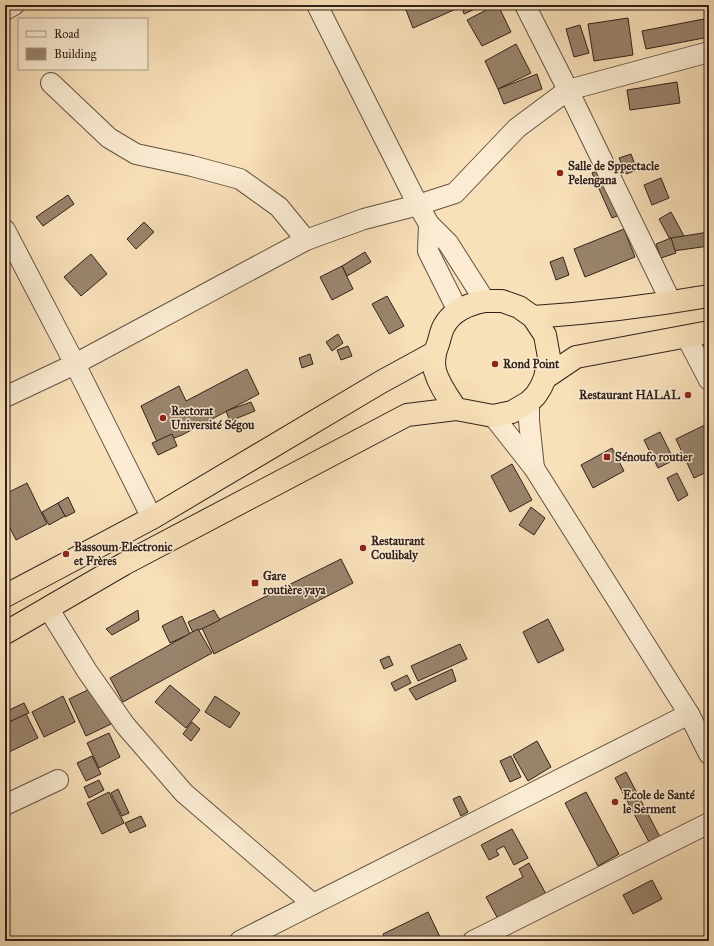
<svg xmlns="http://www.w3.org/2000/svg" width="714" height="946" font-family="'IM FELL Great Primer',serif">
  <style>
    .building { fill: #99846d; stroke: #32211b }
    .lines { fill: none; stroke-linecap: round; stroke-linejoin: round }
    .minor-casing { stroke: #645142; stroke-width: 22 }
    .highway-casing { stroke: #32211b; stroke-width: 24 }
    .minor { stroke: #faebd2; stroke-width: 20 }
    .highway { stroke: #f8e0b9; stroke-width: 22 }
    .poi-dot { fill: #8f2418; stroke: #faebd2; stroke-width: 1.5 }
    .labels { text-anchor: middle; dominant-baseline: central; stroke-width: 3; stroke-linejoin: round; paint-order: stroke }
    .poi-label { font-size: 12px; font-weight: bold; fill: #32211b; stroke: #faebd2; text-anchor: start }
  </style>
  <rect width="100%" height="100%" fill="#f8e0b9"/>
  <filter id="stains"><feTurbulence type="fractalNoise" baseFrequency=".005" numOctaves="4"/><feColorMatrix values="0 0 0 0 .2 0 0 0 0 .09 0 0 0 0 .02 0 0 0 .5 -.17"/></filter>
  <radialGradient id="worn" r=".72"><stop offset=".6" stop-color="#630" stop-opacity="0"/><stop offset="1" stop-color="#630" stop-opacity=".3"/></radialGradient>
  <!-- building -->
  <g class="building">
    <polygon points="419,5 453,5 456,9 413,28 406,10"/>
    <polygon points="461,5 484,5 464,14"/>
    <polygon points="496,5 498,5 511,32 482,46 467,20"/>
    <polygon points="628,18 633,55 594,61 588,24"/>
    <polygon points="709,18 709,37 646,49 642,31"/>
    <polygon points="580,25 589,53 574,57 566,29"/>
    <polygon points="516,44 531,73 498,89 485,61"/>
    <polygon points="537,74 542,89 504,104 498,89"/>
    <polygon points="677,82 680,103 630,110 627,90"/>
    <polygon points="631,154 637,170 626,174 619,158"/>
    <polygon points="602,169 622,214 612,218 592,173"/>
    <polygon points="661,178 669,198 652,205 644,185"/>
    <polygon points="68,195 74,204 43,226 36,217"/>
    <polygon points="671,212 684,236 672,243 659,219"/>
    <polygon points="144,222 154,232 136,249 127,239"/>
    <polygon points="624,229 635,257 585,277 574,249"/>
    <polygon points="709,232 709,246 673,251 671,238"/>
    <polygon points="671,238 676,253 661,258 656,244"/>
    <polygon points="365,252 371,262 347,276 342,266"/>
    <polygon points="91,254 107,274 81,296 64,277"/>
    <polygon points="563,257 569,275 556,280 550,262"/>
    <polygon points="342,266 353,289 332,300 320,277"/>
    <polygon points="387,296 404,326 389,334 372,304"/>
    <polygon points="338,334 343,343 332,351 326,342"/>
    <polygon points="348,346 352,356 341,360 337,350"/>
    <polygon points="310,354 313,364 302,368 299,358"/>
    <polygon points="247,369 259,394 182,435 158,444 141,406 179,386 186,401"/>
    <polygon points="251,402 255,411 230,421 226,411"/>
    <polygon points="709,423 709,471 694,478 676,439"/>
    <polygon points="660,432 674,460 658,468 644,440"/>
    <polygon points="172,434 177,446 158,455 152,443"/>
    <polygon points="612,448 624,471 593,488 581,465"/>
    <polygon points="512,464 532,500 510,512 491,476"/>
    <polygon points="677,473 688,495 678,501 667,478"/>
    <polygon points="27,483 47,524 16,540 5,518 5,494"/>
    <polygon points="68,497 75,512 65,517 58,503"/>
    <polygon points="58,503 65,516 49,525 42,512"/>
    <polygon points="531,507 545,518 534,535 519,525"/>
    <polygon points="341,559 353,583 214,654 202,628"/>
    <polygon points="138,610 139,620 112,635 106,629"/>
    <polygon points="214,610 220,620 193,633 188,622"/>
    <polygon points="182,616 190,634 170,643 162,626"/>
    <polygon points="548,619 564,650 538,663 523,632"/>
    <polygon points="198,629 212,653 123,702 110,678"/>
    <polygon points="460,644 467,659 418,681 411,666"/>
    <polygon points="389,656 393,665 384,669 380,660"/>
    <polygon points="452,669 456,681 416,700 409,689"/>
    <polygon points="407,675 411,683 395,691 391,683"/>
    <polygon points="170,685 200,710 186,728 155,702"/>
    <polygon points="94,687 111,724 86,736 69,699"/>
    <polygon points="63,696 75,722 44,737 32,712"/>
    <polygon points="215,696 240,713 230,728 205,712"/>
    <polygon points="24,703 29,713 5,724 5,712"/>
    <polygon points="26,714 38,738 5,754 5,724"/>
    <polygon points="192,722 200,729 191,741 183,734"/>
    <polygon points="109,733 120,757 99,768 87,743"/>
    <polygon points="537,741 551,767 528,781 513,755"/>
    <polygon points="92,756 101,774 86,781 77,763"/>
    <polygon points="511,756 521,777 510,782 500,761"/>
    <polygon points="626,772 660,837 649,842 615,778"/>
    <polygon points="99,780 104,790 89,798 84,787"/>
    <polygon points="118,789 129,813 122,816 111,793"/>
    <polygon points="109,792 124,823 102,834 87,803"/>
    <polygon points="586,792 619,854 598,866 565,803"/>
    <polygon points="460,796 468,812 461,816 453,799"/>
    <polygon points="141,816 146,826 130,833 125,823"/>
    <polygon points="512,829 528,858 514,865 504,846 496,850 499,855 489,860 481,845"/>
    <polygon points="529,863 546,894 498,919 486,897 523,877 519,869"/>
    <polygon points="652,880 662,899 633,914 623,895"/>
    <polygon points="428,912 442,941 386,941 383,934"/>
  </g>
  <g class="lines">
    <defs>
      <g id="minor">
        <polyline points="317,5 418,205 429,224 448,243 485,301"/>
        <polyline points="525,5 568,90 671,302"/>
        <polyline points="5,10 14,5"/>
        <polyline points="51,83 109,138 136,154 192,166 240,179 279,207 306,240"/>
        <polyline points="429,224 428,251 458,311"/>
        <polyline points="5,230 75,364 152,518"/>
        <polyline points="686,336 709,380"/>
        <polyline points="5,397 75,364 306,240 364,219 418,205 455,193 517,128 568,90 709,52"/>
        <polyline points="529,402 529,421 534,468"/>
        <polyline points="493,416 534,468 689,714 709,754"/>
        <polyline points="48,608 87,671 125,725 184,793 313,904"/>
        <polyline points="5,805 58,780"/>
        <polyline points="240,941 689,714"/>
        <polyline points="473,941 709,823"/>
      </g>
      <g id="highway">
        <path d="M485,301H502L519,307L533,317L545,335L549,357L545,378L541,387L536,395L529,402L512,412L493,416L456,409C448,397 439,385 435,371C433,361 434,353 438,344C440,338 441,331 444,326C452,311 469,304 485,301Z"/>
        <path d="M533,317C592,313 651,306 709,296"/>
        <polyline points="545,378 576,357 709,332"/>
        <polyline points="5,596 152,518 381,382 434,353"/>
        <polyline points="5,633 124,564 407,415 456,409"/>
      </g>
    </defs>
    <!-- minor casing -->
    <use href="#minor" class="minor-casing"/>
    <!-- highway casing -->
    <use href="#highway" class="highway-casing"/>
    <!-- minor -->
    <use href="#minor" class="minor"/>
    <!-- highway -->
    <use href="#highway" class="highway"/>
  </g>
  <!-- markers -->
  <g class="poi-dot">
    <circle cx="560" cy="173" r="4"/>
    <circle cx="495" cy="364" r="4"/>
    <circle cx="688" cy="395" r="4"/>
    <circle cx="163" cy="418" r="4"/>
    <rect x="603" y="453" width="8" height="8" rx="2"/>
    <circle cx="363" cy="548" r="4"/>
    <circle cx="66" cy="554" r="4"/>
    <rect x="251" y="579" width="8" height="8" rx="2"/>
    <circle cx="615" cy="802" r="4"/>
  </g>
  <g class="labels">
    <!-- poi labels -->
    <g class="poi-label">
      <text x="568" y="166">Salle de Sppectacle<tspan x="568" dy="14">Pelengana</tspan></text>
      <text x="503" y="364">Rond Point</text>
      <text x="680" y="395" text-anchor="end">Restaurant HALAL</text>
      <text x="171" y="411">Rectorat<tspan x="171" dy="14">Université Ségou</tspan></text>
      <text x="615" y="457">Sénoufo routier</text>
      <text x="371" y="541">Restaurant<tspan x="371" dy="14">Coulibaly</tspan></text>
      <text x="74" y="547">Bassoum Electronic<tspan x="74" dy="14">et Frères</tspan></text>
      <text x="263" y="576">Gare<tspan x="263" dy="14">routière yaya</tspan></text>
      <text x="623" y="795">Ecole de Santé<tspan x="623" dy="14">le Serment</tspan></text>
    </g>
  </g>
  <!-- margin -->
  <rect width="714" height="946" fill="none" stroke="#f8e0b9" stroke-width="20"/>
  <rect x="6" y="6" width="702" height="934" fill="none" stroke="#32211b" stroke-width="2"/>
  <rect x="10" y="10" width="694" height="926" fill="none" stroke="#32211b"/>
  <!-- legend -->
  <rect x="18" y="18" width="130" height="52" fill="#faebd2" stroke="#aa9a89"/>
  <rect x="26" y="31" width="20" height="6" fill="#faebd2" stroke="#aa9a89"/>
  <text x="54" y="38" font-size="12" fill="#32211b">Road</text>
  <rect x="26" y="48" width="20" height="12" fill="#99846d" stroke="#aa9a89"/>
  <text x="54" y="58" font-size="12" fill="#32211b">Building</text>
  <rect width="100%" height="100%" filter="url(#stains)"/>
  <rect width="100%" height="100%" fill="url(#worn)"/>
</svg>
